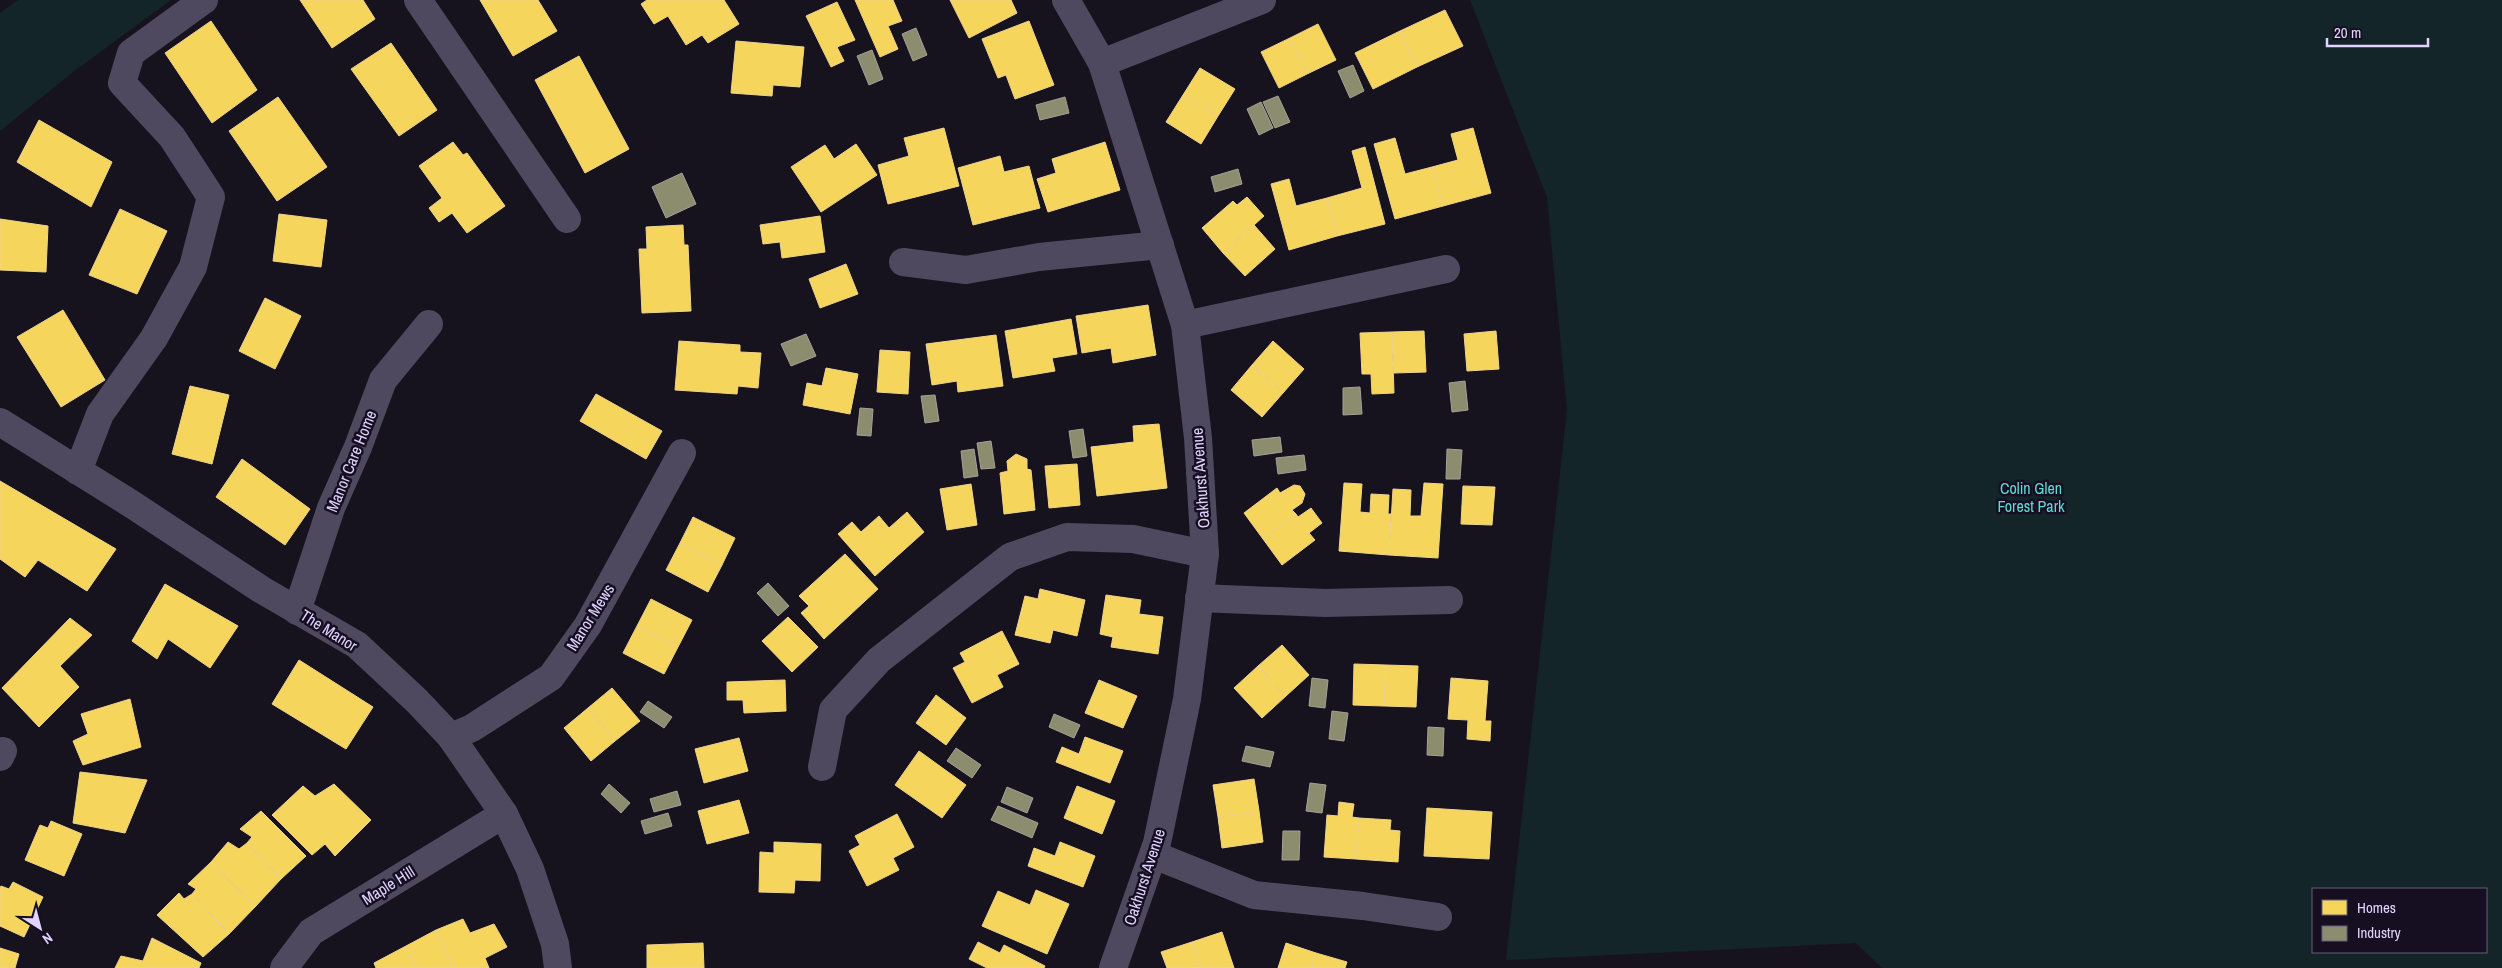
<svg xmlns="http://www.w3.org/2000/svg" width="2502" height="968" font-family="'Archivo Narrow',sans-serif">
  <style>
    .green { fill: #14252a; fill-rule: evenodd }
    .homes { fill: #f6d55c; stroke: #efd48c }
    .industry { fill: #8c8c6e; stroke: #a5a199 }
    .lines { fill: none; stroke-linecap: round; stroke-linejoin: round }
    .minor { stroke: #4e495f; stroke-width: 28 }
    .labels { text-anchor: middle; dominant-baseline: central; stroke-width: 5; stroke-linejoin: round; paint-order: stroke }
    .street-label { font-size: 16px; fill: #e0d3fd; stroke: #160f22 }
    .park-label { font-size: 16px; fill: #63d8d3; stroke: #160f22 }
  </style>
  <rect width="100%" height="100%" fill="#17131e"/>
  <!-- green -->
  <g class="green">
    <polygon points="18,0 171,0 73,72 0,131 0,13"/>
    <path d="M1470,0H2502V968H1882L1856,943L1506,960L1567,410L1547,197ZM2313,889H2486V952H2313Z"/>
  </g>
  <!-- homes -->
  <g class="homes">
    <polygon points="300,0 363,0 375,19 332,48"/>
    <polygon points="480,0 538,0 557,31 513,56"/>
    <polygon points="647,0 724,0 739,24 708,43 702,35 686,45 668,16 654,24 641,4"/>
    <polygon points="855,0 893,0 902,21 888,26 898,49 880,57"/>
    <polygon points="950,0 1011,0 1017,13 969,38"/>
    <polygon points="837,2 855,40 837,47 844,61 831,67 806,16"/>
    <polygon points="1445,10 1463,46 1417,67 1400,31"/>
    <polygon points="211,21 257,90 212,123 165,53"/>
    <polygon points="1029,21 1054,85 1015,99 1006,75 998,78 982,39"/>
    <polygon points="1318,24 1336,60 1307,74 1290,38"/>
    <polygon points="1400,31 1417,67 1373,89 1355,53"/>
    <polygon points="1290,38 1307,74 1279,88 1261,52"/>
    <polygon points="736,41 804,47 800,87 773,85 772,96 731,93"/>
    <polygon points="391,43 437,110 399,136 351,69"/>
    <polygon points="579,56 629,149 585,173 535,80"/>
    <polygon points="1200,68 1235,89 1218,116 1183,95"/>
    <polygon points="1183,95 1218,116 1201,144 1166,122"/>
    <polygon points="278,97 327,167 277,201 229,131"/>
    <polygon points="39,120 112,162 91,207 17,162"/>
    <polygon points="944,128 959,186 888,204 878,165 909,156 904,138"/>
    <polygon points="1473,128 1491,193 1443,206 1432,167 1458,160 1451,134"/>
    <polygon points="1395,138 1405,174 1432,167 1443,206 1395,219 1374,144"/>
    <polygon points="453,142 463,155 467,153 505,206 467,233 452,213 439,222 429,208 442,198 419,166"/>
    <polygon points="1105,142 1120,190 1048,212 1037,179 1056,173 1052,159"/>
    <polygon points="856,144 877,175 821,212 791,167 825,145 834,159"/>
    <polygon points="1365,147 1385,224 1337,236 1327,198 1362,188 1352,151"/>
    <polygon points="1000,156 1004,172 1029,166 1040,208 973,225 958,168"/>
    <polygon points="1289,179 1296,206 1327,198 1337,236 1289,250 1271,184"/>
    <polygon points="1247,197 1264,216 1223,253 1202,228 1233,201 1237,205"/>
    <polygon points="120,209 167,231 137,294 89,275"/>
    <polygon points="279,214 327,220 321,267 273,261"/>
    <polygon points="820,216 825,252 782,258 780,242 763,244 760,225"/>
    <polygon points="0,219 48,226 46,272 0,270"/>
    <polygon points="683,225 684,245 688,245 691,311 642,313 639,249 647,249 646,227"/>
    <polygon points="1254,225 1275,249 1245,276 1223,253"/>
    <polygon points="846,264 858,294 820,308 809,279"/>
    <polygon points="265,298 301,316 275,369 239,351"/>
    <polygon points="1148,305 1156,355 1113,363 1111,348 1082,353 1076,316"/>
    <polygon points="63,310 105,380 61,407 17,337"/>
    <polygon points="1071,319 1077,354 1052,358 1055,371 1013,378 1005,331"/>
    <polygon points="1424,331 1426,372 1394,373 1392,332"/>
    <polygon points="1496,331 1499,369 1467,371 1464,334"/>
    <polygon points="1392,332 1394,393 1372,394 1371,374 1362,374 1360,333"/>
    <polygon points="996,335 1003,386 958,392 957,381 932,385 926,344"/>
    <polygon points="679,341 740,345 740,352 761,353 758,388 738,386 737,394 675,390"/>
    <polygon points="1273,341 1304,369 1283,393 1252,365"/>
    <polygon points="880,350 910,352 908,394 877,392"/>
    <polygon points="1252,365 1283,393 1262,417 1231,390"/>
    <polygon points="826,368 858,374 850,414 803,405 807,383 822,386"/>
    <polygon points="190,386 229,395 212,464 172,454"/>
    <polygon points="596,394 662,431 646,459 580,421"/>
    <polygon points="1159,424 1167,488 1097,496 1091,447 1134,442 1133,426"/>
    <polygon points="1016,454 1027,459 1027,469 1031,470 1035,510 1004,514 1000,473 1008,471 1007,461"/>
    <polygon points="242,459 310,509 285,545 216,497"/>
    <polygon points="1077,464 1080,505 1049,508 1045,466"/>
    <polygon points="0,481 116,549 87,591 38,560 25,577 0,559"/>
    <polygon points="1344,483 1362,484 1360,512 1370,513 1371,494 1389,495 1388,514 1391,514 1389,555 1339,551"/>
    <polygon points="1424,483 1443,484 1438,558 1389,555 1393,489 1411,490 1410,516 1421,516"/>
    <polygon points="971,484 977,525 947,530 940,489"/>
    <polygon points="1294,485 1300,486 1305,494 1302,503 1292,510 1296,514 1263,539 1244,513 1277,488 1280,493"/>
    <polygon points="1463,486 1495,487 1492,525 1461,524"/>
    <polygon points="1311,508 1322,523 1309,533 1315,540 1282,565 1263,539 1296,514 1298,517"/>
    <polygon points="907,512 924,532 875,576 838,534 852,522 861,532 879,516 889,528"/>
    <polygon points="693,517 735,538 722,565 680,543"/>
    <polygon points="680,543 722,565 708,592 666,570"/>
    <polygon points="845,554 878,589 824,639 801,613 809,606 799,596"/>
    <polygon points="165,584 238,626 210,668 168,639 157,659 132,641"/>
    <polygon points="1040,589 1085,600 1077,636 1053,630 1050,643 1015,635 1025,596 1038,599"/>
    <polygon points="1106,595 1141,600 1139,614 1163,617 1158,654 1111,647 1113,637 1100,634"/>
    <polygon points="651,599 692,620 678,647 637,626"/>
    <polygon points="788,617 818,647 792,672 762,641"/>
    <polygon points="70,618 92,635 60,666 79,687 39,727 2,688"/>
    <polygon points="637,626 678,647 664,674 623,653"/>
    <polygon points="1002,631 1019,664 997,675 1003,687 972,703 953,668 965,662 960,653"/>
    <polygon points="1282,645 1309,675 1286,696 1258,666"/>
    <polygon points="299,660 373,707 346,749 272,704"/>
    <polygon points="1354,664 1386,665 1384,706 1353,705"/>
    <polygon points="1386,665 1418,666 1416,707 1384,706"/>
    <polygon points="1258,666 1286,696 1262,718 1234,688"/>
    <polygon points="1451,678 1488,681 1485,721 1491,721 1490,741 1467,739 1468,720 1448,719"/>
    <polygon points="785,680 786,711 744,713 743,700 727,700 727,682"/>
    <polygon points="1099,680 1137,696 1123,728 1085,713"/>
    <polygon points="612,688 640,721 615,741 588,708"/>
    <polygon points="936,695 966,718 946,745 916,723"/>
    <polygon points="130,699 141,747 83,765 73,741 88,734 81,714"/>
    <polygon points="588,708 615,741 591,761 564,728"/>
    <polygon points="1085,737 1123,751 1110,783 1056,762 1062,747 1079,754"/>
    <polygon points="739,738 748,771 704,783 695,749"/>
    <polygon points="919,751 966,785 942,818 895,785"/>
    <polygon points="80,772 147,780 125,833 73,823"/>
    <polygon points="1254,779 1259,811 1218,817 1213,785"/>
    <polygon points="334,784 371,820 335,856 325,844 312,855 272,815 303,786 315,796"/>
    <polygon points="1077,786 1115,801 1102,834 1064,818"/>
    <polygon points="739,800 749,833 707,844 698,811"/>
    <polygon points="1339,802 1354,804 1352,817 1359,818 1356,859 1324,857 1327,815 1338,816"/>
    <polygon points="1427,808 1492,812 1489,859 1424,856"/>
    <polygon points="261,811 306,856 281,879 247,843 252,837 240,829"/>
    <polygon points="1259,811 1263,842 1222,848 1218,817"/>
    <polygon points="897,814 914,847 893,858 899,870 867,886 849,851 860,845 855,836"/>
    <polygon points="1359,818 1391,820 1390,830 1400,831 1398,862 1356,859"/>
    <polygon points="51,821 82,834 64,876 25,860 40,825 48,828"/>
    <polygon points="228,842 239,849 247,843 281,879 255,907 211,862"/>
    <polygon points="774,842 821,844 820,881 795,880 794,893 759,892 760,852 774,853"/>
    <polygon points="1060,842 1095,856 1083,887 1028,866 1034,848 1055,856"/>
    <polygon points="211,862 255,907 229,934 192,894 196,889 188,884"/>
    <polygon points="13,882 43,897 24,937 0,926 0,888 1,886 9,889"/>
    <polygon points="1036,890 1069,904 1047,954 982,926 998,891 1030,905"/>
    <polygon points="179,893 184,899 192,894 229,934 203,957 157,915"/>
    <polygon points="463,919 470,933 494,924 507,947 485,958 489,968 453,968 436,930"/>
    <polygon points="436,930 453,968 416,968 406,946"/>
    <polygon points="1222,932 1234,968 1201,968 1192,942"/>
    <polygon points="152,938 201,963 199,968 115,968 121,956 143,961"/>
    <polygon points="978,942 1000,953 1004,945 1045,966 1044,968 987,968 969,959"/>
    <polygon points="1192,942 1201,968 1167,968 1161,952"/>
    <polygon points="703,943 704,968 647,968 647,945"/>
    <polygon points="1286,943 1316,953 1312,968 1278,968"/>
    <polygon points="406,946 416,968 376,968 374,963"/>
    <polygon points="0,948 19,954 15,968 0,968"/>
    <polygon points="1316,953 1347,962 1345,968 1312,968"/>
  </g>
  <!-- industry -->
  <g class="industry">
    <polygon points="916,28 927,55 913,61 902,34"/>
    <polygon points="872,50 883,79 869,85 857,56"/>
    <polygon points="1353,65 1364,91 1350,98 1338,71"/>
    <polygon points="1278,96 1290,122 1275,128 1263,102"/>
    <polygon points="1065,97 1069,113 1040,120 1036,105"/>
    <polygon points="1261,102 1273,128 1259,135 1247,109"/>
    <polygon points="1238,169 1242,184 1215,192 1211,177"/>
    <polygon points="682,173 696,204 666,218 652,187"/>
    <polygon points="806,334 816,356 791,366 781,344"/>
    <polygon points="1465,381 1468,410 1452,412 1449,383"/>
    <polygon points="1360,387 1362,414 1343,415 1343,388"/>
    <polygon points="935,395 939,421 925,423 921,396"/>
    <polygon points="860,408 873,409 871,436 857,435"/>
    <polygon points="1083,429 1087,456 1073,458 1069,431"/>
    <polygon points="1280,437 1282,452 1254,456 1252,440"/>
    <polygon points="991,441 995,468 981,469 977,443"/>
    <polygon points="974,449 978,476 964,478 961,451"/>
    <polygon points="1447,449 1462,450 1460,479 1446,479"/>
    <polygon points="1304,455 1306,470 1278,474 1276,458"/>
    <polygon points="768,583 789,606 778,616 757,593"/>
    <polygon points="1312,678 1328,680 1325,708 1309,706"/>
    <polygon points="648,701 672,717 664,728 640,712"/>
    <polygon points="1332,711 1348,713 1344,741 1329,739"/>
    <polygon points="1054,714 1080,725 1074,738 1049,727"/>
    <polygon points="1428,727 1444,728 1443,756 1427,755"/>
    <polygon points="1246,746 1274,752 1270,767 1242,761"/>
    <polygon points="956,748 981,765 972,778 947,761"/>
    <polygon points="1310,783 1326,785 1322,813 1306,811"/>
    <polygon points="609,784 630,803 621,813 601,794"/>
    <polygon points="1007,787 1033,798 1027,813 1001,802"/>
    <polygon points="677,791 681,805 654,812 650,799"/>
    <polygon points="998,806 1038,823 1032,838 991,820"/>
    <polygon points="668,813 672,826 645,834 641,821"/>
    <polygon points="1283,831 1300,831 1299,860 1282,860"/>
  </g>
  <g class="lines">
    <!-- minor -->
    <g class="minor">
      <polyline points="418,0 567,219"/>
      <polyline points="1066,0 1102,63 1185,325 1198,438 1205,554 1187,699 1157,843 1113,968"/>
      <polyline points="1102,63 1262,0"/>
      <polyline points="903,262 966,270 1039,257 1160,245"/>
      <polyline points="1185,325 1446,269"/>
      <polyline points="0,422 133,505 262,590 357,645 417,701 451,737 504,814 530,869 555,944 558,968"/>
      <polyline points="78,471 100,414 154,338 193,267 211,197 172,137 122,83 131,53 204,0"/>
      <polyline points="1199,598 1325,603 1449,600"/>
      <polyline points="297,611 331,508 358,447 383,380 429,324"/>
      <polyline points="451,737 472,728 551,677 588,625 682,453"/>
      <polyline points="0,757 3,751"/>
      <polyline points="822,767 833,710 879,660 1010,557 1067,537 1133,539 1205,554"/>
      <polyline points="1154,855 1254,895 1363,906 1438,917"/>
      <polyline points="284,968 311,932 504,814"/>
    </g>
  </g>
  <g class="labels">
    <!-- street labels -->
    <g class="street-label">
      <text transform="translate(351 461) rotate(-68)">Manor Care Home</text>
      <text transform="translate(1200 478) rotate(-94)">Oakhurst Avenue</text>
      <text transform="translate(590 617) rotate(-58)">Manor Mews</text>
      <text transform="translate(329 630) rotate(32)">The Manor</text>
      <text transform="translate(1144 877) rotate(-72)">Oakhurst Avenue</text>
      <text transform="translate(388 885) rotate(-32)">Maple Hill</text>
    </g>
    <!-- park labels -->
    <g class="park-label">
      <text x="2031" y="488">Colin Glen<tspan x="2031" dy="18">Forest Park</tspan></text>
    </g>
  </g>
  <!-- legend -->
  <rect x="2312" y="888" width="175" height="65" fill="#160f22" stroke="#675d7a"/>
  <rect x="2322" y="900" width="25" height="15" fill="#f6d55c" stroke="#675d7a"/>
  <text x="2357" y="913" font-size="15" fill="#e0d3fd">Homes</text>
  <rect x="2322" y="926" width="25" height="15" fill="#8c8c6e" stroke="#675d7a"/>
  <text x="2357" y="938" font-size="15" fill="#e0d3fd">Industry</text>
  <!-- north arrow -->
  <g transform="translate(40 928) rotate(144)" stroke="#160f22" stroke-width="4" paint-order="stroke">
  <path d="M0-4L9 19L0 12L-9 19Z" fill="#e0d3fd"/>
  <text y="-8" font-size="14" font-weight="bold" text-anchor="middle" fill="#e0d3fd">N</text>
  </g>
  <!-- scale -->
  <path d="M2327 38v8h101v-8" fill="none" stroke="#e0d3fd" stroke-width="2.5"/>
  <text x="2334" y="38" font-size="15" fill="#e0d3fd" stroke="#160f22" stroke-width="4" paint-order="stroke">20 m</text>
</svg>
